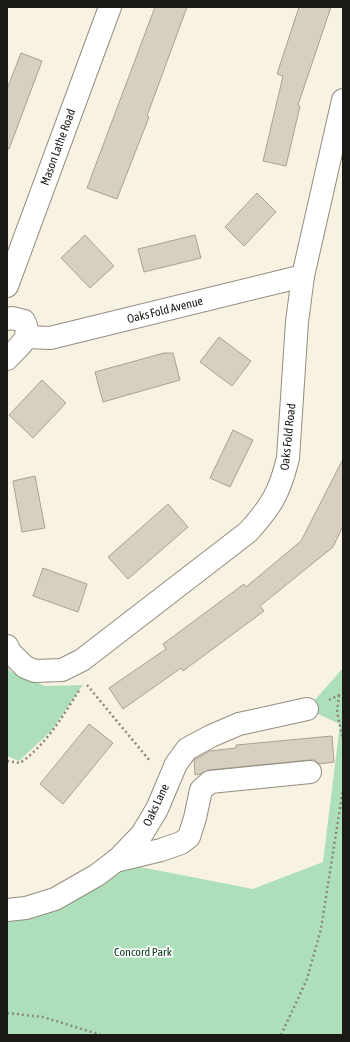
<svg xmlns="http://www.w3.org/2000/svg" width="350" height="1042" font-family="'Asap Condensed',sans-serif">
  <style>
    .green { fill: #ade0ba }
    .building { fill: #d7d0c1; stroke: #a9a294 }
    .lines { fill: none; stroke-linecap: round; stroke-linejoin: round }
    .minor-casing { stroke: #938d7f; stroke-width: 24 }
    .path { stroke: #8b877c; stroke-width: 2.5; stroke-dasharray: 2 3; stroke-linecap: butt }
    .minor { stroke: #fff; stroke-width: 22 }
    .labels { text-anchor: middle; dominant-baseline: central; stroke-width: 3.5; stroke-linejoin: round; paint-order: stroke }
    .street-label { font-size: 12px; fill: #1b1913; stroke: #fff }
    .park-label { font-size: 12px; fill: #05371a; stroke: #fff }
  </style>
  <rect width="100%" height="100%" fill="#f8f2e3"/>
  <!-- green -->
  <g class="green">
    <polygon points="7,666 10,671 45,686 83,685 51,731 19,761 7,756"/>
    <polygon points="343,668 343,1035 7,1035 7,917 130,865 253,889 323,862 340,724 307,709"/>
  </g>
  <!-- building -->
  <g class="building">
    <polygon points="155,7 187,7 147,116 149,117 117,199 87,188"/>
    <polygon points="299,7 331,7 298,105 300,106 286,166 263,161 283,76 277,74"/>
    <polygon points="21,53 42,61 9,149 7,149 7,89"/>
    <polygon points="257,193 276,212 244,246 225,227"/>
    <polygon points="85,235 114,266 90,288 61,258"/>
    <polygon points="195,235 201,258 144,272 138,249"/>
    <polygon points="219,337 251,361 232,386 200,362"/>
    <polygon points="164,353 173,353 180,380 103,402 95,372"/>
    <polygon points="42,380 66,403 33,438 9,415"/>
    <polygon points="233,430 253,440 230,487 210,478"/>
    <polygon points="343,459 343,526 333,547 260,606 264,611 183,671 181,668 123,709 109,688 166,649 163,644 244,584 246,587 301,541"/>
    <polygon points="35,476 45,528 22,532 13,481"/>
    <polygon points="168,504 188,527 128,579 108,557"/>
    <polygon points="43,568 87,584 78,612 33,596"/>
    <polygon points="89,724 113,743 63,804 40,784"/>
    <polygon points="332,736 334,762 319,764 315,760 309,760 209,770 200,774 195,775 194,760 210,751 236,748 236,745"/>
  </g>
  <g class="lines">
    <defs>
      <g id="minor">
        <polyline points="7,286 110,7"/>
        <path d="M7,319L12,318L24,321C33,338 18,347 7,359"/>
        <polyline points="27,337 50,338 303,276"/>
        <path d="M7,646L10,652L25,667L35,671L62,670L82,660L248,532C271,507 280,492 288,458L297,322L303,276L343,100"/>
        <polyline points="115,861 161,850 181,843 189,837 195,818 201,790 210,782 310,772"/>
        <polyline points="7,910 26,908 55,899 97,875 118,859 142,834 157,809 176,764 187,749 211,736 239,724 307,709"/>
      </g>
    </defs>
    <!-- minor casing -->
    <use href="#minor" class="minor-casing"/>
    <!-- path -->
    <g class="path">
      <polyline points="87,685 150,761"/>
      <polyline points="339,695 337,712 343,740"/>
      <polyline points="329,700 343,693"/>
      <path d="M7,761L20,763C46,745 63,716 80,689"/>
      <polyline points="7,1013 43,1017 101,1035"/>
      <polyline points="281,1035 307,979 321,929 343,789"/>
    </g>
    <!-- minor -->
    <use href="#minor" class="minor"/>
  </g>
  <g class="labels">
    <!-- street labels -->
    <g class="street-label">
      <text transform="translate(58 147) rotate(-70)">Mason Lathe Road</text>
      <text transform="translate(165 310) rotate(-14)">Oaks Fold Avenue</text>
      <text transform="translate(288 437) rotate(-84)">Oaks Fold Road</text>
      <text transform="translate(156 805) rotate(-65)">Oaks Lane</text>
    </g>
    <!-- park labels -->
    <g class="park-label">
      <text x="143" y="952">Concord Park</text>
    </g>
  </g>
  <!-- border -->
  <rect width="350" height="1042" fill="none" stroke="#1b1913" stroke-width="16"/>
</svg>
